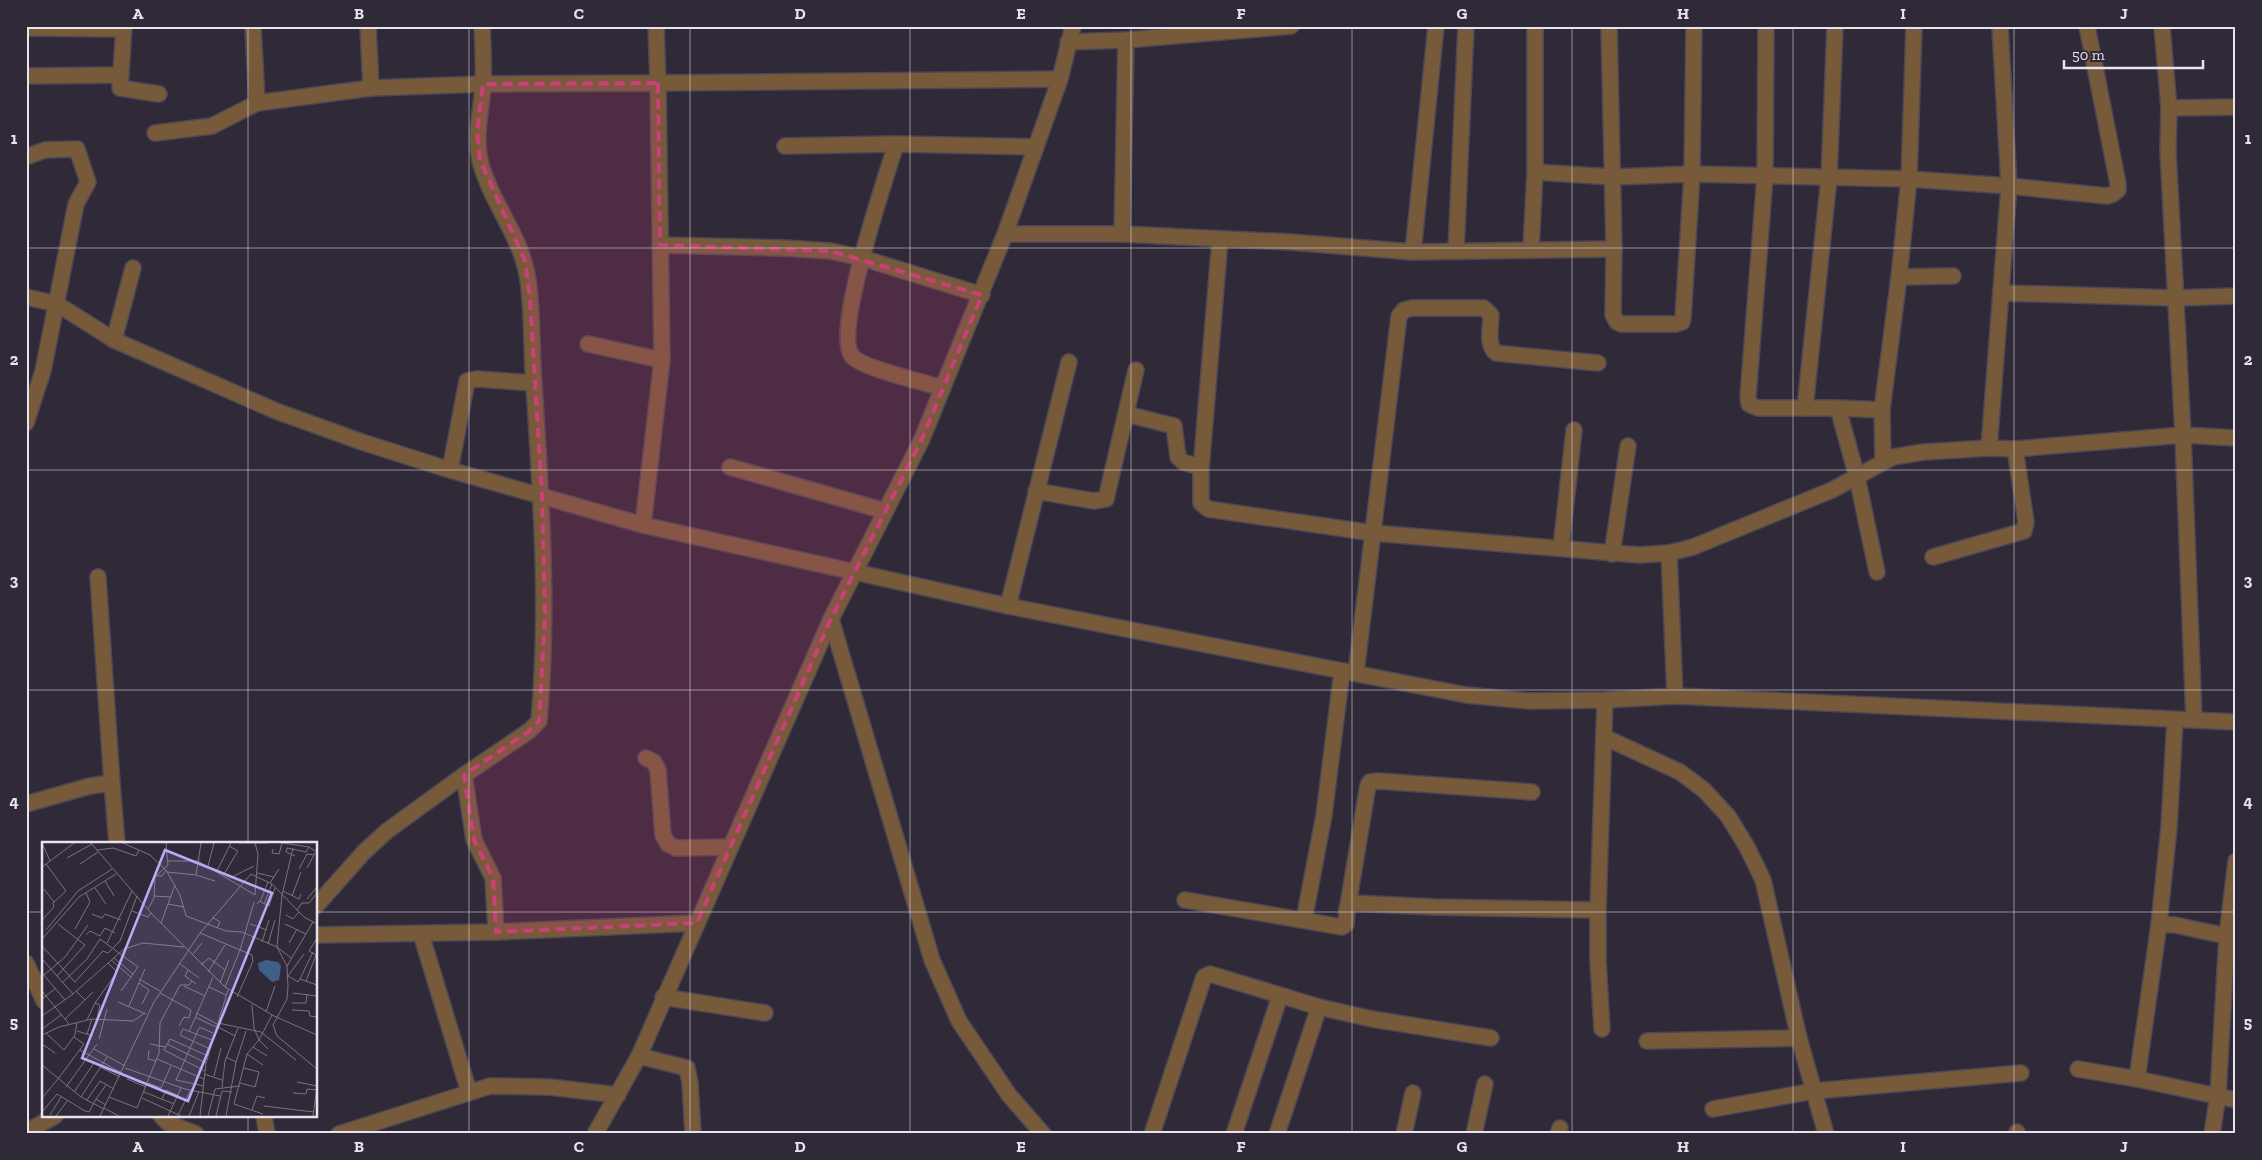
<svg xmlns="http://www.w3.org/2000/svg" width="2262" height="1160" font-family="'Zilla Slab',serif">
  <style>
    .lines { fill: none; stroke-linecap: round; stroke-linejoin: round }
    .minor-casing { stroke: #4d4755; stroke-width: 18 }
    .minor { stroke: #775a39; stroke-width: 15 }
    .marked { fill: #ca4178; fill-opacity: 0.2; stroke: #ca4178; stroke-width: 4; stroke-dasharray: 10 6; stroke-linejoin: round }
    .grid { fill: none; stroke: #e8e4ee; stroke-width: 1; stroke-opacity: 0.55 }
    .inset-road { fill: none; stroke: #7a7481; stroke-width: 1 }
    .view { fill: #bcaaf6; fill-opacity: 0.15; stroke: #bcaaf6; stroke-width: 2.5 }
    .inset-edge { fill: none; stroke: #e8e4ee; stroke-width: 2.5 }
    .neatline { fill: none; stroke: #e8e4ee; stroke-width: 2 }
    .grid-label { font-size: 16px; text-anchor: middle; font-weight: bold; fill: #e8e4ee }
  </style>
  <rect width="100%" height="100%" fill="#302938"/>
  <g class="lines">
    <defs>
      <g id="minor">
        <polyline points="124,26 120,88 159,94"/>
        <polyline points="253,26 257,103"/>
        <polyline points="368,26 371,88"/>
        <polyline points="656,26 658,83 1060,79"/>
        <polyline points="1609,26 1614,249 1613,315 1617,322 1621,324 1675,324 1682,322 1683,318 1692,174 1694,26"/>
        <polyline points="1766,26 1765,176 1748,397 1749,404 1758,408 1838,408 1882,410"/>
        <polyline points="2162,26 2169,108 2168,151 2183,435 2194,720"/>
        <polyline points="26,28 124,29"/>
        <polyline points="1068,42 1126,40 1291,26"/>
        <polyline points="26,76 121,75"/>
        <polyline points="2169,108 2236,107"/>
        <polyline points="155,133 212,126 257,103 371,88 483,84 658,83 662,360 643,525"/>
        <path d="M896,144C886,178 833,330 852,356C861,368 924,382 942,388"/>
        <polyline points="785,146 896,144 1036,147"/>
        <polyline points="26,157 45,150 77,149 88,182 76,204 43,371 26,423"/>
        <polyline points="1535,172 1613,177 1692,174 1909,179 2009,186 2107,196 2113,194 2118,190 2118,184 2087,26"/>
        <polyline points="1005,234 1122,234 1290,242 1413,252 1614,249"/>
        <polyline points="1122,234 1126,40"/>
        <polyline points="660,245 783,248 831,251 862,258 982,295"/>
        <polyline points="1531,249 1535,172 1535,26"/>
        <polyline points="1456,251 1466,26"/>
        <polyline points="1413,252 1436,26"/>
        <polyline points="1899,277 1953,276"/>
        <polyline points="2002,293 2176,298 2236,296"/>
        <polyline points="26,297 57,304 114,340 276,411 362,442 450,470 643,525 1008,606 1466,695 1529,701 1605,700 1675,696 2236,722"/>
        <polyline points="114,340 133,268"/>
        <polyline points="588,344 662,360"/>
        <polyline points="1805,408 1829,178 1835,26"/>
        <polyline points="1838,408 1857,477 1877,572"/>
        <polyline points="1126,414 1174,426 1178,457 1183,462 1199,467 1201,473 1201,503 1208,509 1373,533 1639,555 1669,553 1693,547 1832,490 1893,457 1924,452 1989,448 2015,449 2183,435 2236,438"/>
        <polyline points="1989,448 2009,186 2000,26"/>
        <polyline points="1883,462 1882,410 1899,277 1909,179 1914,26"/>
        <polyline points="730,467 885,511"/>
        <polyline points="450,470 467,381 477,379 534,383"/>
        <polyline points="1201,470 1220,239"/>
        <polyline points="1036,491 1094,501 1106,499 1136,370"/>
        <polyline points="1561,548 1574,430"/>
        <polyline points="1669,553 1675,696"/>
        <polyline points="1612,554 1628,446"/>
        <polyline points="1933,557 2024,531 2026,522 2015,449"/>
        <polyline points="98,577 112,783"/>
        <polyline points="1008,606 1069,362"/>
        <polyline points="831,619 932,960 959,1021 1009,1095 1043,1134"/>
        <path d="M1356,673L1399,316L1404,310L1412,308H1484L1491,315C1491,327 1486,345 1496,353L1598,363"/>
        <polyline points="1604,737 1680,772 1704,790 1728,816 1747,847 1763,880 1799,1038 1826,1134"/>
        <polyline points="646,758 654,762 658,770 663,835 668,844 676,848 730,847"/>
        <polyline points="464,775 474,840 493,878 496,932"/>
        <polyline points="26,804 90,786 112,783 117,844"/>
        <polyline points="1185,900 1342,927 1346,924 1347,908 1352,903 1435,907 1598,910"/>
        <polyline points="1348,905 1368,785 1370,782 1378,781 1532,792"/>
        <path d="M316,906L364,852L387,831L464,775L529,731L539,721C549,608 541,497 534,385C531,350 533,315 528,280C522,237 491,203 480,161C474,134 482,110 483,83C484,64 483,45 482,26"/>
        <polyline points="1304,920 1324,815 1342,671"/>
        <polyline points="2159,924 2175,925 2236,938"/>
        <polyline points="421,934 469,1092"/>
        <polyline points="316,935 496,932 697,923"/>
        <polyline points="26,963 44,1001"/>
        <polyline points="663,997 765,1013"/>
        <polyline points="1602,1029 1598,961 1598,910 1605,700"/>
        <polyline points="1647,1041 1799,1038"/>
        <polyline points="639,1056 687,1068 690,1083 693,1134"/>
        <polyline points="2078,1069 2137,1079 2236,1100"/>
        <polyline points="2137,1079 2159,924 2169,827 2175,720"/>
        <polyline points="1713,1109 1814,1091 2021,1073"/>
        <polyline points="161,1116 168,1123 196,1134"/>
        <polyline points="264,1116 267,1134"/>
        <polyline points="26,1132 55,1116"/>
        <polyline points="2017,1132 2017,1134"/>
        <polyline points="339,1134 490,1086 549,1087 618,1095"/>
        <polyline points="595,1134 639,1056 831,619 922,439 1005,234 1060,79 1073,26"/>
        <polyline points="1152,1134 1204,977 1210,974 1319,1007 1372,1019 1491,1038"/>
        <polyline points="1234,1134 1280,996"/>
        <polyline points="1277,1134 1319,1007"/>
        <polyline points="1404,1134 1413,1093"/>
        <polyline points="1474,1134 1485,1084"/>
        <polyline points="1558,1134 1560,1128"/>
        <polyline points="2212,1134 2218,1095 2227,936 2236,861"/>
      </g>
    </defs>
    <!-- minor casing -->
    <use href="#minor" class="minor-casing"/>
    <!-- minor -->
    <use href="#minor" class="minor"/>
  </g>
  <!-- marked area -->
  <path class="marked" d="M658,83L660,245L831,251L982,295L922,439L831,619L697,923L496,932L493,878L474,840L464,775L529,731L539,721L545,615L542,497L530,299L525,261L480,160L477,132L483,84Z"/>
  <!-- grid -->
  <path class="grid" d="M248,26V844M469,26V1134M690,26V1134M910,26V1134M1131,26V1134M1352,26V1134M1572,26V1134M1793,26V1134M2014,26V1134M26,248H2236M26,470H2236M26,690H2236M26,912H44M316,912H2236M248,1116V1134"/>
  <!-- overview -->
  <g transform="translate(42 842)">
    <rect width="275" height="275" fill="#302938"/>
    <path d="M224,118L236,120L239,124L237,138L230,140L217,128L216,121Z" fill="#405f88"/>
    <path class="inset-road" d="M0,1L8,19M49,1L109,71L183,145L232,174L275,193M81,1L108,13L124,28L138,53L144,74L184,89L200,90L235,105L240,53L251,6M197,1H226M241,1L267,5L275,10M231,7L230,11L237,12L240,1M55,8L71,6L94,14L97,8M253,14L244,10L245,6L264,10L267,5M25,16L50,2M126,19H156L213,53L216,12L213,1M38,22L56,10M166,24L172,1M0,25L32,1M265,26L273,11M257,27L265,12L272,13M175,29L189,1M125,30L154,33L159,1M215,31L232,35M182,32L196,9L187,4M154,33L173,39M114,34L126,23L124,1M188,36L212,24M63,39L72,54M228,41L237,27M53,46L64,62M2,47L12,60M241,49L257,57L259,52M112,54L129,55M250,54L259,30M265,57L275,45M218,60L226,40M126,62L142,65M215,62L217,59L227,64L233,46M222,62L230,42M106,67L112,56L113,34H120L124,28M255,68L260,61H267L275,51M90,69L106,75L109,71M50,72L60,76L63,72L79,78M244,73L251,77L257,70M170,75L178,80L175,86M0,78L12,65L11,61L24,49L4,22M119,81L133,43M208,82L225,88M243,82L264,92M33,87L48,60L44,51M4,88L36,49L70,27M158,91L198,108L212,60M44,93L48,89L58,94L63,86L73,91M0,97L37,55L74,32M220,100L227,78M65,101L90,49M247,101L255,87M226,102L233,78M0,104L33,140L61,109L66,111L78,99L95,54M235,105L245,124L246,145L245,157L231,183L235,194L275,227M235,105L249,116M262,112L246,134L256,140L258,137L275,143M150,113L160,101M72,116L91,132M0,117L31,152M69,118L89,135M137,121L157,136M159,123L167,116L183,128M245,124L271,80M146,128L143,134L154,142M166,130L183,103M0,131L23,158M2,133L23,115L46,83M15,134L43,103L16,82M97,137L118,149M258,137L271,110M264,139L274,113L267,109L275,96M21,140L45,117L58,97L96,125L79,149M97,141L107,148L100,162M178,141L187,118M142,144L163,154M167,145L184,153M183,145L198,108L210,113L211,119L195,155M0,149L27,182M34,149L43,158L51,150M118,151L149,168L147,176L142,175L137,184M251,151L275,154M0,157L14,146M76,160L104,172M53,161L58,163L55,176M250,161H264L265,152M210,163L212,186L217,198L205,212L192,262L221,272M87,164L103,127M250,168L267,169L268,174L275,175M224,170L233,144M154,171L175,182M0,174L31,152L82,107L101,101L142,105M153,175L174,185M23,177L43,158M45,178L53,161L75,130L66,121M176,181L219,190L254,218M174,184L193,194M157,185L171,191M157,186L134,238L162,244M0,187L19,173M35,189L51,194M147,190L171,135M4,191L22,208L33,193L35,180M45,192L50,177M0,193L17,185L50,177L91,179L103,171M57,197L65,167M0,202L13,211M108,202L124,205M125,202L164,221M211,205L225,214M52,207L83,224M168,207L138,193L141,187L170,198M226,207L217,198L230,173M38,208L80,231M107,208L106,217L114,219M122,208L128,197L166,214M122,208L163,229M205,212L221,223M184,215L194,220L204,189M115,217L162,237M0,223L39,255L62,267M58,225L78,235M83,226L143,247L178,254M162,232L180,238M172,234L179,206M16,237L42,202L32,195M85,237L104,245M255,240L275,244M106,241L119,246L129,224M198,241L213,245L217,230L202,226M24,245L55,202M180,245L183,219L196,186M32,250L52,221L59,224M102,250L132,262M251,251L264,252L265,247L275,248M39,255L65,215M67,255L95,266L117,211L118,181L138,143H147L150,139M0,256L16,237M100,256L139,274M54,257L64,243M120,257L124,248L137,254M45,258L58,239L72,247M222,264L272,270M62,266L77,274M210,268L215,254L223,256M0,270L15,252L43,269L47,270L54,257L64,263M8,273L19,255M136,273L148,249M14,274L25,259M58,274L112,160L158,91L209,32L230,42L262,75L275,82M126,274L139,246M147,274L157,250M158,274L164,221L186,148M166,274L173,247L198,244M174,274L180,249L190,250M184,274L194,220M271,274L275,245"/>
    <path class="view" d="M123,8L230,51L146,259L40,216Z"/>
    <rect width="275" height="275" class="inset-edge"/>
  </g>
  <!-- border -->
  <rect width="2262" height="1160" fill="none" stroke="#302938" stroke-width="55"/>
  <!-- scale -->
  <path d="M2064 60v8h139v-8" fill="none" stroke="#e8e4ee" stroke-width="2.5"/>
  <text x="2072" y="60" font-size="15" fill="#e8e4ee" stroke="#302938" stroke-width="4" paint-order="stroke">50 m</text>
  <rect x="28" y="28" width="2206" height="1104" class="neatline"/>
  <g class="grid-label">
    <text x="138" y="19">A</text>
    <text x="359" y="19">B</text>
    <text x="579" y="19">C</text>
    <text x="800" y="19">D</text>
    <text x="1021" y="19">E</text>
    <text x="1241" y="19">F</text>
    <text x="1462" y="19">G</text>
    <text x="1683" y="19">H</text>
    <text x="1903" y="19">I</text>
    <text x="2124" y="19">J</text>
    <text x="14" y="144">1</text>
    <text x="2248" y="144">1</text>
    <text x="14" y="365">2</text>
    <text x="2248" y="365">2</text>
    <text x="14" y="586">3</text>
    <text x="2248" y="586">3</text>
    <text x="14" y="807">4</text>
    <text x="2248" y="807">4</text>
    <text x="14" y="1028">5</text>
    <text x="2248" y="1028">5</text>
    <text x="138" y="1152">A</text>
    <text x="359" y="1152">B</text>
    <text x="579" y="1152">C</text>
    <text x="800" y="1152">D</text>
    <text x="1021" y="1152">E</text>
    <text x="1241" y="1152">F</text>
    <text x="1462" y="1152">G</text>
    <text x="1683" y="1152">H</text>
    <text x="1903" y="1152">I</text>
    <text x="2124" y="1152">J</text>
  </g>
</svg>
